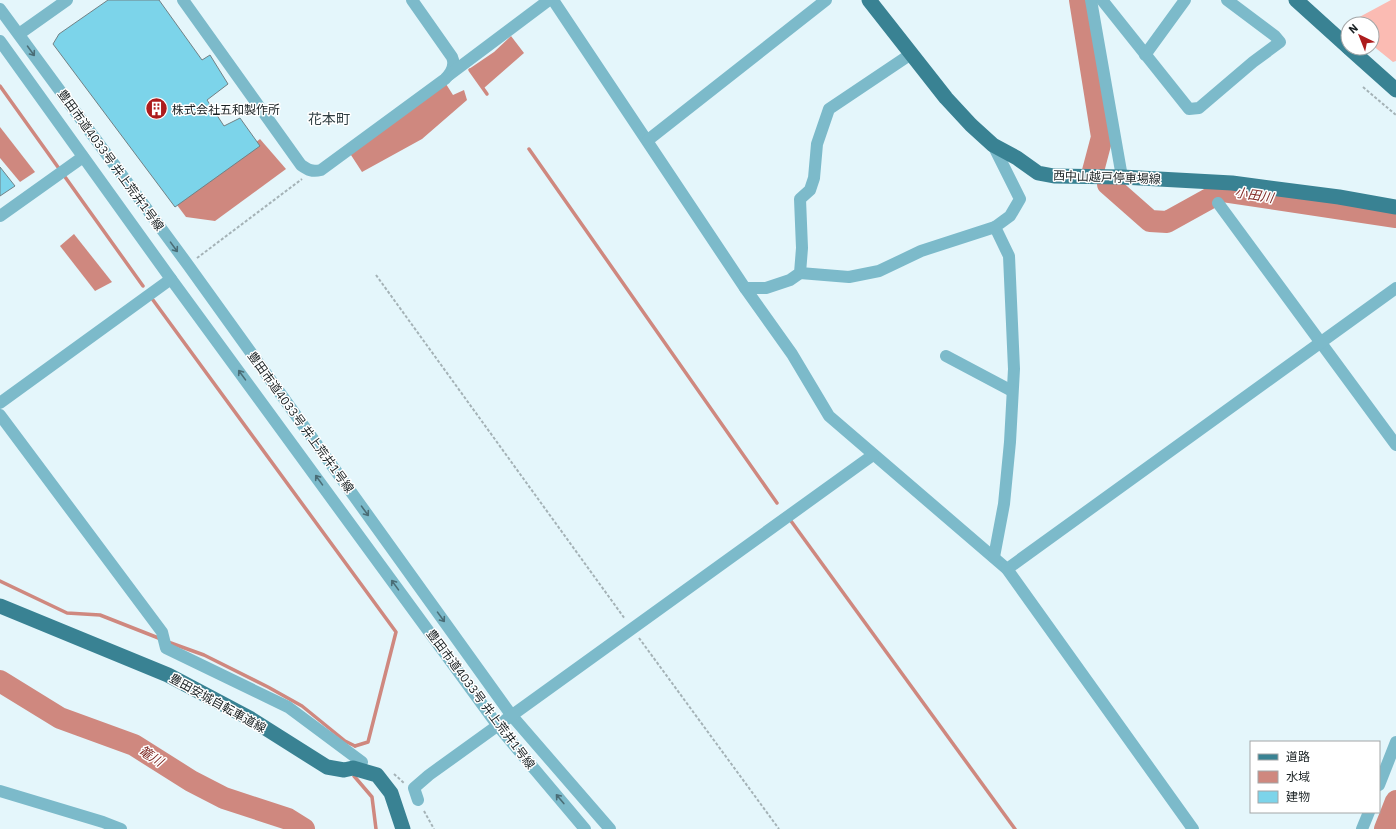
<svg xmlns="http://www.w3.org/2000/svg" width="1396" height="829" font-family="'IBM Plex Sans','Noto Sans JP',sans-serif">
  <style>
    .green { fill: #fbbbb3 }
    .water { fill: #cf887f }
    .lines { fill: none; stroke-linecap: round; stroke-linejoin: round }
    .stream { stroke: #cf887f; stroke-width: 3.5 }
    .river { stroke: #cf887f; stroke-width: 22 }
    .building { fill: #7cd4ea; stroke: #718185 }
    .path { stroke: #a4b2b6; stroke-width: 2; stroke-dasharray: 3 2; stroke-linecap: butt }
    .minor { stroke: #7cbaca; stroke-width: 12 }
    .major { stroke: #398293; stroke-width: 15 }
    .oneway { stroke: #4a6d76 }
    .labels { text-anchor: middle; dominant-baseline: central; stroke-width: 3; stroke-linejoin: round; paint-order: stroke }
    .poi-label { font-size: 12px; fill: #192022; stroke: #fff; text-anchor: start }
    .street-label { font-size: 12px; fill: #192022; stroke: #fff }
    .water-label { font-size: 13px; font-style: italic; fill: #812b26; stroke: #fff }
    .quarter-label { font-size: 14px; fill: #2f3e42; stroke: #fff }
  </style>
  <rect width="100%" height="100%" fill="#e4f6fb"/>
  <!-- green -->
  <polygon class="green" points="1391,0 1396,0 1396,61 1393,62 1372,45 1372,24 1354,24 1352,21"/>
  <!-- water -->
  <g class="water">
    <polygon points="511,36 524,53 484,88 469,69 494,52"/>
    <polygon points="446,84 453,95 464,90 467,100 422,139 362,172 349,152"/>
    <polygon points="0,127 35,172 20,182 0,158"/>
    <polygon points="260,139 286,169 215,221 186,217 177,205"/>
    <polygon points="74,234 112,282 95,291 60,246"/>
  </g>
  <g class="lines">
    <!-- stream -->
    <g class="stream">
      <polyline points="470,70 487,94"/>
      <polyline points="0,86 143,286"/>
      <polyline points="529,149 777,503"/>
      <polyline points="153,300 396,632 368,742 355,746"/>
      <polyline points="791,521 1015,829"/>
      <polyline points="0,581 67,613 100,615 161,639"/>
      <polyline points="168,642 204,655 268,687 302,706 345,741 355,746"/>
      <polyline points="354,776 372,797 376,829"/>
    </g>
    <!-- river -->
    <g class="river">
      <polyline points="1080,0 1102,137 1093,171"/>
      <polyline points="1108,184 1150,221 1167,222 1223,191 1396,217"/>
      <polyline points="0,681 60,718 134,745 191,781 224,798 288,819 304,829"/>
      <polyline points="1385,829 1396,801"/>
    </g>
  </g>
  <!-- building -->
  <g class="building">
    <polygon points="108,0 159,0 202,60 210,55 228,84 207,100 224,126 240,118 260,146 175,207 53,44 59,34"/>
    <polygon points="0,167 15,186 0,196"/>
  </g>
  <g class="lines">
    <!-- path -->
    <g class="path">
      <polyline points="1363,87 1396,115"/>
      <polyline points="197,258 302,179"/>
      <polyline points="376,275 625,619"/>
      <polyline points="639,638 779,829"/>
      <polyline points="394,774 404,783"/>
      <polyline points="424,811 434,829"/>
    </g>
    <!-- minor -->
    <g class="minor">
      <path d="M183,0L301,165C308,170 312,172 321,170L445,79C451,73 456,66 452,57L412,0"/>
      <polyline points="553,0 745,288 792,354 829,416 1007,569 1193,829"/>
      <polyline points="1091,0 1122,177"/>
      <polyline points="1102,0 1189,109 1199,108 1253,62 1280,42 1275,36 1227,0"/>
      <polyline points="0,9 188,265 512,716 610,829"/>
      <polyline points="19,34 67,0"/>
      <polyline points="0,41 171,279 498,726 585,829"/>
      <polyline points="1145,55 1185,0"/>
      <polyline points="449,75 549,0"/>
      <polyline points="648,140 826,0"/>
      <polyline points="993,145 1020,199 1010,216 995,227 1009,256 1014,369 1010,442 1004,504 994,557"/>
      <polyline points="1218,203 1396,445"/>
      <polyline points="0,216 83,157"/>
      <polyline points="800,273 849,277 879,271 921,251 995,227"/>
      <polyline points="745,288 766,288 790,280 800,273 802,248 800,199 810,190 814,178 817,144 829,109 911,54"/>
      <polyline points="946,356 1012,391"/>
      <polyline points="0,403 171,279"/>
      <polyline points="0,415 162,632 166,648 288,707 362,762"/>
      <polyline points="1007,569 1396,288"/>
      <polyline points="1379,785 1396,742"/>
      <polyline points="0,791 103,822 121,829"/>
      <polyline points="418,800 414,788 429,775 873,455"/>
      <polyline points="1362,829 1369,812"/>
    </g>
    <!-- major -->
    <g class="major">
      <polyline points="869,0 946,98 971,125 993,145 1017,158 1038,173 1054,176 1122,177 1232,183 1339,197 1396,207"/>
      <polyline points="1296,0 1348,47"/>
      <polyline points="1349,48 1396,90"/>
      <polyline points="0,606 168,675 251,719 327,767 344,770 353,768 377,775 391,793 403,829"/>
    </g>
  </g>
  <!-- one-way arrows -->
  <defs><path id="oneway-shaft" d="M-6 0H5M1.5-3L5.5 0L1.5 3" fill="none" stroke-width="1.6" stroke-linecap="round" stroke-linejoin="round"/></defs>
  <g class="oneway">
    <use href="#oneway-shaft" transform="translate(31 51) rotate(54)"/>
    <use href="#oneway-shaft" transform="translate(174 247) rotate(54)"/>
    <use href="#oneway-shaft" transform="translate(242 375) rotate(-126)"/>
    <use href="#oneway-shaft" transform="translate(319 480) rotate(-126)"/>
    <use href="#oneway-shaft" transform="translate(365 511) rotate(54)"/>
    <use href="#oneway-shaft" transform="translate(395 585) rotate(-126)"/>
    <use href="#oneway-shaft" transform="translate(441 617) rotate(54)"/>
    <use href="#oneway-shaft" transform="translate(560 799) rotate(-130)"/>
  </g>
  <!-- icons -->
  <defs>
    <symbol id="building-disc" viewBox="-11 -11 22 22"><circle r="9.5" fill="#ad1c1d" stroke="#fff"/><path d="M-4-6H4V6H1V3H-1V6H-4ZM-2.5-4.3h1.7v1.8h-1.7ZM.8-4.3h1.7v1.8H.8ZM-2.5-1h1.7V.8h-1.7ZM.8-1h1.7V.8H.8Z" fill="#fff"/></symbol>
  </defs>
  <g fill-rule="evenodd">
    <use href="#building-disc" x="144" y="96" width="25" height="25"/>
  </g>
  <g class="labels">
    <!-- poi labels -->
    <g class="poi-label">
      <text x="172" y="109">株式会社五和製作所</text>
    </g>
    <!-- street labels -->
    <g class="street-label">
      <text transform="translate(111 160) rotate(54)">豊田市道4033号 井上荒井1号線</text>
      <text transform="translate(1107 177) rotate(2)">西中山越戸停車場線</text>
      <text transform="translate(301 422) rotate(54)">豊田市道4033号 井上荒井1号線</text>
      <text transform="translate(481 699) rotate(53)">豊田市道4033号 井上荒井1号線</text>
      <text transform="translate(218 703) rotate(29)">豊田安城自転車道線</text>
    </g>
    <!-- water labels -->
    <g class="water-label">
      <text transform="translate(1254 195) rotate(9)">小田川</text>
      <text transform="translate(151 756) rotate(33)">篭川</text>
    </g>
    <!-- quarter labels -->
    <g class="quarter-label">
      <text x="329" y="119">花本町</text>
    </g>
  </g>
  <!-- legend -->
  <rect x="1250" y="741" width="130" height="72" fill="#ffffff" stroke="#a3a6a7"/>
  <rect x="1258" y="754" width="20" height="6" fill="#398293" stroke="#a3a6a7"/>
  <text x="1286" y="761" font-size="12" fill="#192022">道路</text>
  <rect x="1258" y="771" width="20" height="12" fill="#cf887f" stroke="#a3a6a7"/>
  <text x="1286" y="781" font-size="12" fill="#192022">水域</text>
  <rect x="1258" y="791" width="20" height="12" fill="#7cd4ea" stroke="#a3a6a7"/>
  <text x="1286" y="801" font-size="12" fill="#192022">建物</text>
  <!-- north arrow -->
  <g transform="translate(1360 36) rotate(317)"><circle r="19" fill="#ffffff" stroke="#a3a6a7"/>
  <path d="M0-3L7 15L0 10L-7 15Z" fill="#ad1c1d"/>
  <text y="-6" font-size="11" font-weight="bold" text-anchor="middle" fill="#192022">N</text>
  </g>
</svg>
